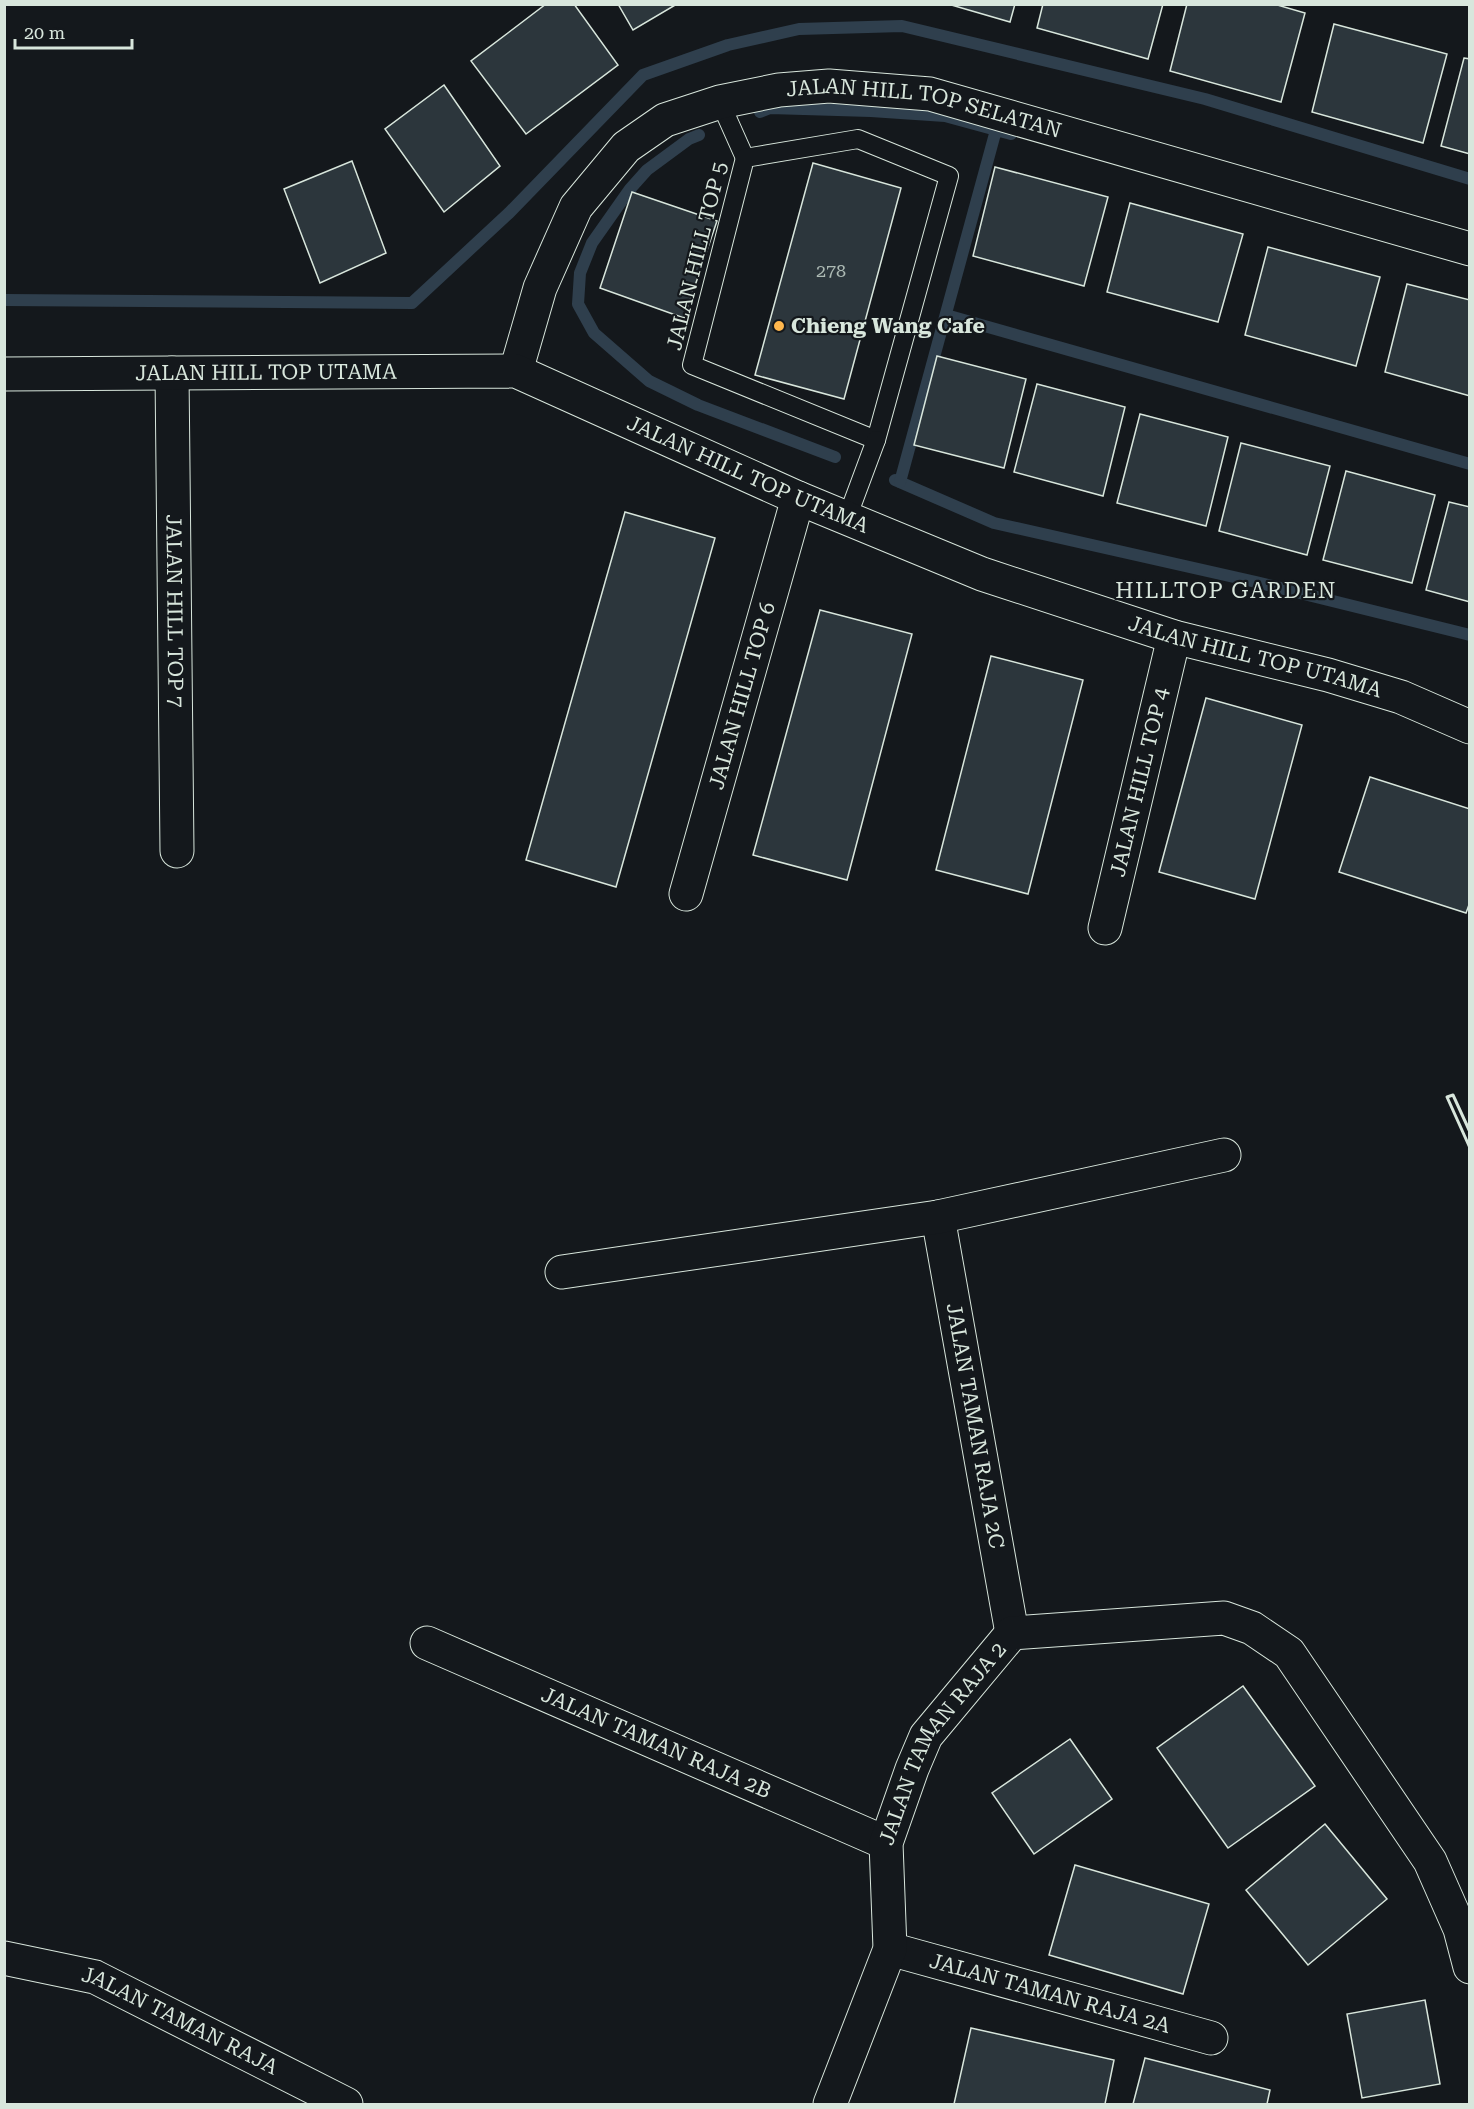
<svg xmlns="http://www.w3.org/2000/svg" width="1474" height="2109" font-family="'Roboto Serif',serif">
  <style>
    .lines { fill: none; stroke-linecap: round; stroke-linejoin: round }
    .stream { stroke: #2f3f4d; stroke-width: 12 }
    .building { fill: #2c363c; stroke: #d8e6dc; stroke-width: 1.5 }
    .lane-casing { stroke: #d8e6dc; stroke-width: 20 }
    .street-casing { stroke: #d8e6dc; stroke-width: 35 }
    .lane { stroke: #14181c; stroke-width: 18 }
    .street { stroke: #14181c; stroke-width: 33 }
    .wall { stroke: #d8e6dc; stroke-width: 3 }
    .poi-dot { fill: #ffb74d; stroke: #14181c; stroke-width: 2 }
    .labels { text-anchor: middle; dominant-baseline: central; stroke-width: 4.5; stroke-linejoin: round; paint-order: stroke }
    .number-label { font-size: 18px; fill: #adbab4 }
    .street-label { font-size: 21px; fill: #d8e6dc; stroke: #14181c }
    .poi-label { font-size: 21px; font-weight: bold; fill: #d8e6dc; stroke: #14181c; text-anchor: start }
    .neighbourhood-label { font-size: 22px; letter-spacing: 1.5px; fill: #d8e6dc; stroke: #14181c }
  </style>
  <rect width="100%" height="100%" fill="#14181c"/>
  <g class="lines">
    <!-- stream -->
    <g class="stream">
      <polyline points="760,112 770,108 871,111 945,116 989,128"/>
      <polyline points="699,135 689,139 647,170 630,189 592,243 580,273 578,304 594,333 649,381 698,405 835,457"/>
      <polyline points="4,300 412,303 509,213 643,75 728,45 799,29 902,26 1205,99 1470,179"/>
      <polyline points="946,315 1470,464"/>
      <polyline points="895,480 994,523 1256,582 1470,635"/>
      <polyline points="900,482 996,130 1011,134"/>
    </g>
  </g>
  <!-- building -->
  <g class="building">
    <polygon points="546,4 574,4 618,65 526,134 471,61"/>
    <polygon points="618,4 677,4 633,30"/>
    <polygon points="948,4 1015,4 1010,22"/>
    <polygon points="1043,4 1163,4 1148,59 1037,28"/>
    <polygon points="1187,4 1274,4 1305,13 1281,102 1170,71"/>
    <polygon points="1334,24 1447,54 1423,143 1312,112"/>
    <polygon points="1464,58 1470,59 1470,154 1441,146"/>
    <polygon points="444,85 500,166 444,212 385,129"/>
    <polygon points="352,161 386,253 320,283 284,189"/>
    <polygon points="813,163 901,188 844,399 755,375"/>
    <polygon points="995,167 1108,197 1084,286 973,256"/>
    <polygon points="632,192 717,221 684,318 600,288"/>
    <polygon points="1130,203 1243,234 1218,322 1107,292"/>
    <polygon points="1268,247 1380,277 1356,366 1245,335"/>
    <polygon points="1407,284 1470,300 1470,396 1385,372"/>
    <polygon points="937,356 1026,379 1004,468 914,445"/>
    <polygon points="1037,384 1125,407 1103,496 1014,472"/>
    <polygon points="1140,414 1228,437 1206,526 1117,503"/>
    <polygon points="1241,443 1330,466 1307,555 1219,531"/>
    <polygon points="1346,471 1435,495 1412,583 1323,560"/>
    <polygon points="1449,502 1470,507 1470,602 1426,590"/>
    <polygon points="625,512 715,538 616,887 526,860"/>
    <polygon points="820,610 912,634 847,880 753,855"/>
    <polygon points="991,656 1083,680 1028,894 936,870"/>
    <polygon points="1206,698 1302,725 1255,899 1159,872"/>
    <polygon points="1370,777 1470,809 1470,902 1466,913 1339,872"/>
    <polygon points="1243,1686 1315,1786 1228,1848 1157,1748"/>
    <polygon points="1070,1739 1112,1799 1034,1854 992,1793"/>
    <polygon points="1325,1824 1387,1899 1308,1965 1246,1890"/>
    <polygon points="1075,1865 1209,1904 1183,1994 1049,1955"/>
    <polygon points="1425,2000 1440,2084 1362,2098 1347,2014"/>
    <polygon points="971,2028 1114,2060 1105,2104 954,2104"/>
    <polygon points="1145,2058 1270,2090 1267,2104 1133,2104"/>
  </g>
  <g class="lines">
    <defs>
      <g id="lane">
        <polyline points="720,102 745,158"/>
        <polygon points="858,139 949,176 876,440 692,365 745,158"/>
        <polyline points="847,518 876,440"/>
      </g>
      <g id="street">
        <path id="s1" d="M516,371L540,288L576,207L626,147L665,120L720,102L779,90L829,86L930,94L1470,249"/>
        <path id="s2" d="M172,373L177,851"/>
        <path id="s3" d="M4,374L516,371L798,498L982,574L1174,637L1328,675L1401,697L1470,727"/>
        <path id="s4" d="M686,894L798,498"/>
        <path id="s5" d="M1105,928L1174,637"/>
        <path id="s6" d="M938,1217L1012,1633"/>
        <polyline points="562,1272 938,1217 1224,1155"/>
        <path id="s7" d="M427,1643L886,1843"/>
        <path id="s8" d="M890,1949L1211,2038"/>
        <path id="s9" d="M4,1958L95,1977L346,2104"/>
        <path id="s10" d="M830,2104L890,1949L886,1843L912,1769L926,1736L1012,1633L1224,1618L1252,1628L1289,1653L1430,1861L1460,1929L1470,1967"/>
      </g>
    </defs>
    <!-- lane casing -->
    <use href="#lane" class="lane-casing"/>
    <!-- street casing -->
    <use href="#street" class="street-casing"/>
    <!-- lane -->
    <use href="#lane" class="lane"/>
    <!-- street -->
    <use href="#street" class="street"/>
    <!-- wall -->
    <polyline class="wall" points="1470,1132 1453,1095 1447,1097 1470,1148"/>
  </g>
  <!-- markers -->
  <circle class="poi-dot" cx="779" cy="326" r="6"/>
  <g class="labels">
    <!-- number labels -->
    <g class="number-label">
      <text x="831" y="270">278</text>
    </g>
    <!-- street labels -->
    <g class="street-label">
      <text stroke="none"><textPath href="#s1" startOffset="566">JALAN HILL TOP SELATAN</textPath></text>
      <text transform="translate(697 256) rotate(-76)">JALAN HILL TOP 5</text>
      <text stroke="none"><textPath href="#s3" startOffset="262">JALAN HILL TOP UTAMA</textPath></text>
      <text stroke="none"><textPath href="#s3" startOffset="766">JALAN HILL TOP UTAMA</textPath></text>
      <text stroke="none"><textPath href="#s2" startOffset="238">JALAN HILL TOP 7</textPath></text>
      <text stroke="none"><textPath href="#s3" startOffset="1306">JALAN HILL TOP UTAMA</textPath></text>
      <text stroke="none"><textPath href="#s4" startOffset="206">JALAN HILL TOP 6</textPath></text>
      <text stroke="none"><textPath href="#s5" startOffset="150">JALAN HILL TOP 4</textPath></text>
      <text stroke="none"><textPath href="#s6" startOffset="212">JALAN TAMAN RAJA 2C</textPath></text>
      <text stroke="none"><textPath href="#s7" startOffset="250">JALAN TAMAN RAJA 2B</textPath></text>
      <text stroke="none"><textPath href="#s10" startOffset="388">JALAN TAMAN RAJA 2</textPath></text>
      <text stroke="none"><textPath href="#s8" startOffset="166">JALAN TAMAN RAJA 2A</textPath></text>
      <text stroke="none"><textPath href="#s9" startOffset="188">JALAN TAMAN RAJA</textPath></text>
    </g>
    <!-- poi labels -->
    <g class="poi-label">
      <text x="791" y="326">Chieng Wang Cafe</text>
    </g>
    <!-- neighbourhood labels -->
    <g class="neighbourhood-label">
      <text x="1226" y="590">HILLTOP GARDEN</text>
    </g>
  </g>
  <!-- border -->
  <rect width="1474" height="2109" fill="none" stroke="#d8e6dc" stroke-width="12"/>
  <!-- scale -->
  <path d="M15 39v9h117v-9" fill="none" stroke="#d8e6dc" stroke-width="3"/>
  <text x="24" y="39" font-size="18" fill="#d8e6dc" stroke="#14181c" stroke-width="4.5" paint-order="stroke">20 m</text>
</svg>
